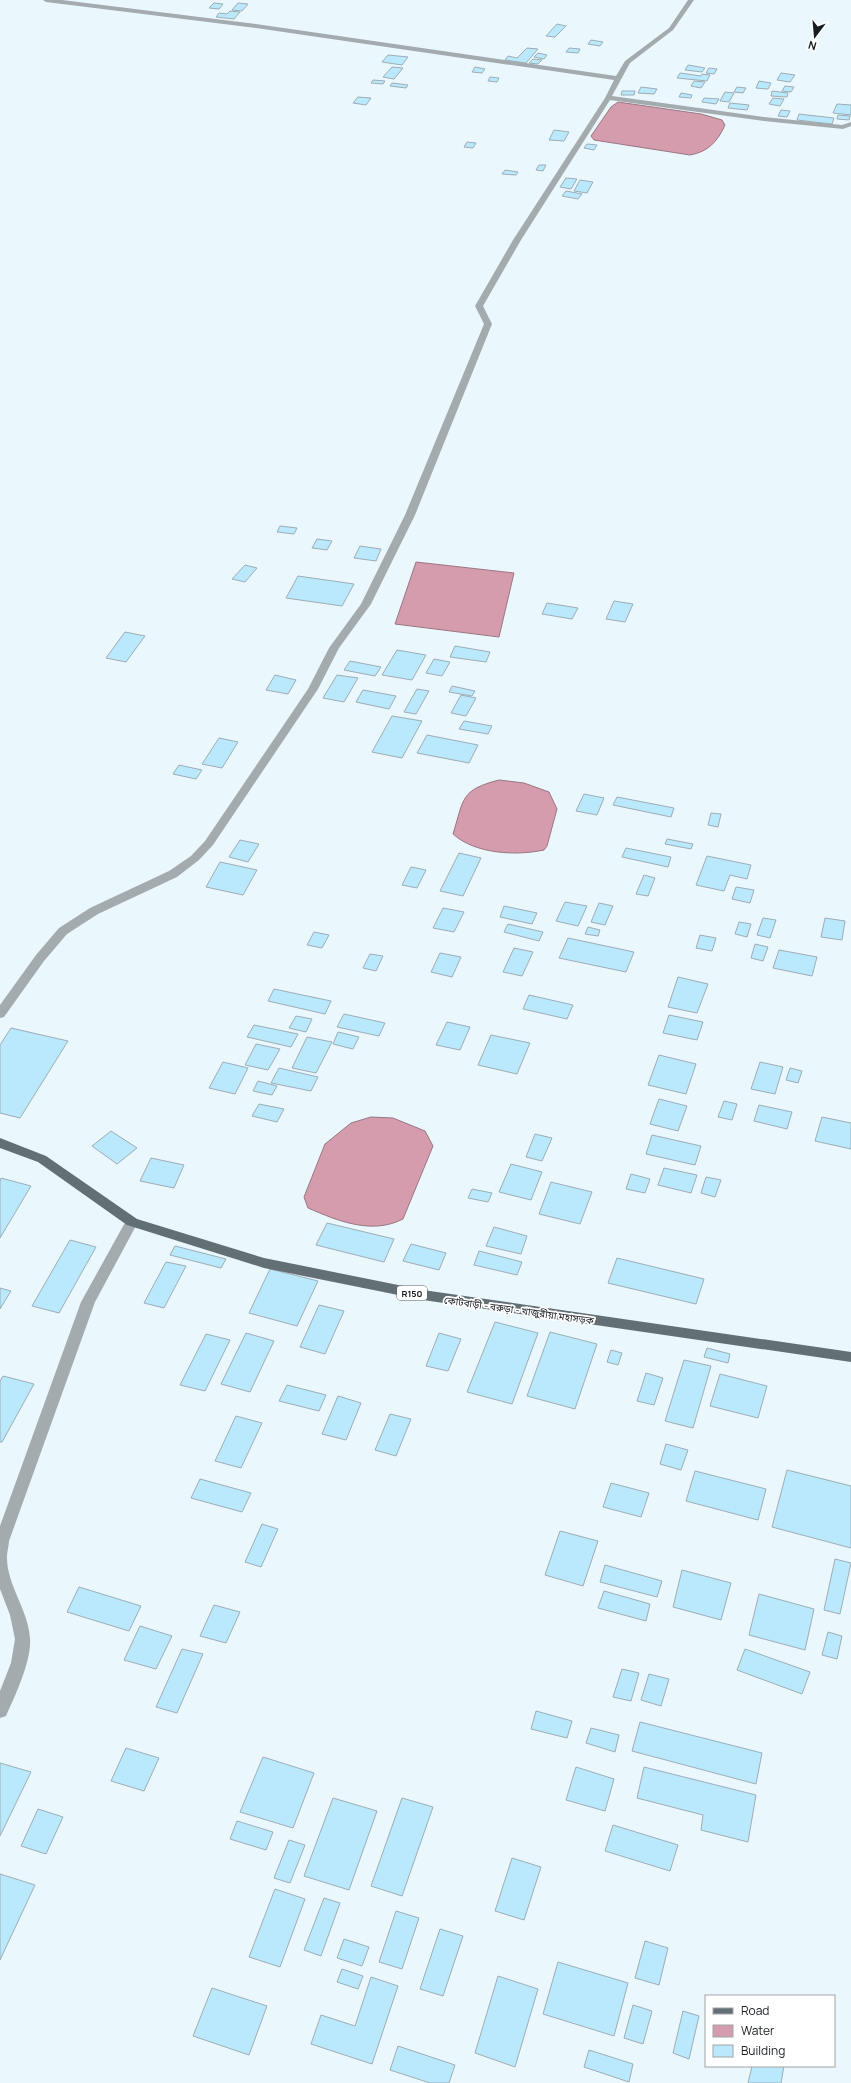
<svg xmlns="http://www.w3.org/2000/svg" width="851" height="2083" font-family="Manrope,'Noto Sans Bengali',sans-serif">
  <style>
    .water { fill: #d49cac; stroke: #9b7682 }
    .building { fill: #bae9fd; stroke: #9dadb4 }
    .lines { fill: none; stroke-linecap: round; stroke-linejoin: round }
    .minor { fill: #a4abae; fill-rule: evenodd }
    .major { fill: #626f74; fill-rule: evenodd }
    .labels { text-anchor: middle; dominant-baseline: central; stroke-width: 3.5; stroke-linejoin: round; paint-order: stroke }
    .shield { fill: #fff; stroke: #5c6062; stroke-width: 1 }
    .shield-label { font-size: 9px; font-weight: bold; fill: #161c1f }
    .street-label { font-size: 10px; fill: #161c1f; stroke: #fff }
  </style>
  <rect width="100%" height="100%" fill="#eaf7fd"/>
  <!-- water -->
  <g class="water">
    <path d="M618,102L701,114L722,120L725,125C718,141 708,152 690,155L594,140L591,136L611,107Z"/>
    <polygon points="416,562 514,573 499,637 395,624"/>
    <path d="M499,780L524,783L549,792L557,809L547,846L544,850C516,856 475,854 453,834C464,799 460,790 499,780Z"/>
    <path d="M371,1117L393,1118L425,1131L433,1146L403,1219C372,1235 338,1221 308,1208L304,1197L325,1144L351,1123Z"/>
  </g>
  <!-- building -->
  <g class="building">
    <polygon points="214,3 223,4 219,9 209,8"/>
    <polygon points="238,3 248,4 242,11 232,10"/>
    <polygon points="230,11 240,12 234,19 216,17 219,13 227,14"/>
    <polygon points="557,24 566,26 555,37 546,36"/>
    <polygon points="591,40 603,42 600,46 588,44"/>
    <polygon points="527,48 538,49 526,63 505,60 508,56 517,58"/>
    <polygon points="569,48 580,49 578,53 566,52"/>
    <polygon points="538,53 547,55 544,59 534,57"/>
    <polygon points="388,55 408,57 402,65 382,62"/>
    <polygon points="533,59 542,60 538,64 529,63"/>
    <polygon points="688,65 705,68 702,72 685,70"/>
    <polygon points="392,67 403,68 394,79 383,77"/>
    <polygon points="475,67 485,69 482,73 472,72"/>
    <polygon points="709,68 717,69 714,74 706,73"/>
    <polygon points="680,73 701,76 702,74 710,75 707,81 677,78"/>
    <polygon points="781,73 795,75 790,82 777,80"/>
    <polygon points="490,77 499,78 497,82 488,81"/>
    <polygon points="373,80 385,81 383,84 371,83"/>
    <polygon points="694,81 705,82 701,88 691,86"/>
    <polygon points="759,81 771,83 768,89 756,88"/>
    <polygon points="392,83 408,85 406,88 390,86"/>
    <polygon points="785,86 794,87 791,92 782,91"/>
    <polygon points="641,87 657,89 654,94 638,93"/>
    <polygon points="737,87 746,88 743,93 734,92"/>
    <polygon points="622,91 635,91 634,95 621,95"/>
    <polygon points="772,91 788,93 787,97 771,96"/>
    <polygon points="725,92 734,93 729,102 720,101"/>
    <polygon points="681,93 692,95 691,98 679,97"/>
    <polygon points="358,97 371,98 366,105 353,103"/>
    <polygon points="704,98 719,99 716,104 702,102"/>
    <polygon points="773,98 784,99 780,106 769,104"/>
    <polygon points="730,103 749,105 747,110 728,108"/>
    <polygon points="837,104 851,105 851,115 833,113"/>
    <polygon points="781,110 790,111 787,117 778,116"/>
    <polygon points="799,114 834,118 832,124 797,120"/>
    <polygon points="838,115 850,116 849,120 837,119"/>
    <polygon points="554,130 569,132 564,141 549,140"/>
    <polygon points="467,142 476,143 473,148 464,147"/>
    <polygon points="587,144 597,145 594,150 584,148"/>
    <polygon points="539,165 546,165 543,171 536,170"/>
    <polygon points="505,170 518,172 516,175 502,174"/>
    <polygon points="566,178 577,179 571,189 560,187"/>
    <polygon points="580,180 593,182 587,193 574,191"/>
    <polygon points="566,191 582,194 578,199 562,196"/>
    <polygon points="280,526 297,528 294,534 277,532"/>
    <polygon points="317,539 332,541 327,550 312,548"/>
    <polygon points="360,546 381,549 376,561 354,558"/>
    <polygon points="245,565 257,568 245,582 232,579"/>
    <polygon points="298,576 354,584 342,606 286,598"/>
    <polygon points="614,601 633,604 625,622 606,619"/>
    <polygon points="547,603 578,608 572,619 542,614"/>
    <polygon points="125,632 145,636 126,662 106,658"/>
    <polygon points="455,646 490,652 486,662 450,657"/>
    <polygon points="397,650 426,655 412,680 382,675"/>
    <polygon points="434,659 450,662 442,676 426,673"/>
    <polygon points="350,661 381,667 375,676 344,670"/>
    <polygon points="275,675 296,680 288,694 266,690"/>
    <polygon points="337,675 358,678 344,702 323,698"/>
    <polygon points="452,686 475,691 472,696 449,692"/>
    <polygon points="417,689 429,691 416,714 404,712"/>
    <polygon points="363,690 396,696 389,709 356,702"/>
    <polygon points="461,695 476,698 466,716 451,713"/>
    <polygon points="392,716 422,721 402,758 372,752"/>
    <polygon points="464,721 492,726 488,734 459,729"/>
    <polygon points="427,735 478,745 469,763 417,753"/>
    <polygon points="219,738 238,742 222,768 202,764"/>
    <polygon points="179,765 202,770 196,779 173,774"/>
    <polygon points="584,794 604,798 597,815 576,811"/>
    <polygon points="617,797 674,808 671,817 613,805"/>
    <polygon points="711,813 721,814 718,827 708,825"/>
    <polygon points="667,839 693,844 691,849 665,844"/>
    <polygon points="240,840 259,844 248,862 229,857"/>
    <polygon points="626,848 671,857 668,867 622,857"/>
    <polygon points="459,853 481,858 463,896 440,891"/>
    <polygon points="707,856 751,865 747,879 730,875 724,891 696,885"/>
    <polygon points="220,862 257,870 243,895 206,887"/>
    <polygon points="411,867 426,870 417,888 402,885"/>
    <polygon points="644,875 655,878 648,896 636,894"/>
    <polygon points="736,887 754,890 750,903 732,899"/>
    <polygon points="565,902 587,906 578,926 556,921"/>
    <polygon points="599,903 613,906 605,925 591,922"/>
    <polygon points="504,906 537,913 532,924 500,917"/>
    <polygon points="443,908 464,912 454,932 433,928"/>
    <polygon points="763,918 776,920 770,938 757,935"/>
    <polygon points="825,918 845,921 842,940 821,937"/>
    <polygon points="739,922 751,924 747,937 735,934"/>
    <polygon points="508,924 543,932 539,941 504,932"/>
    <polygon points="588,927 600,930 598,936 585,934"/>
    <polygon points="314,932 329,935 322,948 307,945"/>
    <polygon points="700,935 716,938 712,951 696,948"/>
    <polygon points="568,938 634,952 626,972 559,958"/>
    <polygon points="755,944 768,947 763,961 751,958"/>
    <polygon points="514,948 533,952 522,976 503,972"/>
    <polygon points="779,950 817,957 812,976 773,968"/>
    <polygon points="440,953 461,957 452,977 431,972"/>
    <polygon points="370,954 383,956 376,971 363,968"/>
    <polygon points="678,977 708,984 697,1013 668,1007"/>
    <polygon points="274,989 331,1001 325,1014 268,1001"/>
    <polygon points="529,995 573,1005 567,1019 523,1009"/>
    <polygon points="344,1014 385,1023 379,1036 337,1027"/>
    <polygon points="669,1015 703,1022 697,1040 663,1033"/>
    <polygon points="296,1016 312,1019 306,1032 289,1028"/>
    <polygon points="447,1022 470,1027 460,1050 436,1045"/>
    <polygon points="254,1025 298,1034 291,1047 247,1037"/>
    <polygon points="11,1028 68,1041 20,1118 0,1113 0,1045"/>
    <polygon points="338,1032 359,1037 353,1049 333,1044"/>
    <polygon points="491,1035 530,1043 517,1074 478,1065"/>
    <polygon points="307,1037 332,1042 316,1073 292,1068"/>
    <polygon points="256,1044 280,1049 268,1070 245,1065"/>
    <polygon points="659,1055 696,1064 686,1094 648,1085"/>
    <polygon points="223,1062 248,1068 235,1094 209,1088"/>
    <polygon points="760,1062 783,1067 775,1094 751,1089"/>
    <polygon points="279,1068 318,1077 311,1091 271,1083"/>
    <polygon points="790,1068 802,1071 798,1083 786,1080"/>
    <polygon points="258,1081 277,1086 272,1095 253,1091"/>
    <polygon points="659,1099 687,1106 678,1131 650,1124"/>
    <polygon points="724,1101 737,1104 732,1120 718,1117"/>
    <polygon points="259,1104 284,1109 277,1122 252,1116"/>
    <polygon points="759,1105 792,1112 787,1129 754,1121"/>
    <polygon points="822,1117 851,1123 851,1149 815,1141"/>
    <polygon points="111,1131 137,1148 117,1164 92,1146"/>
    <polygon points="535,1134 552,1138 542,1161 526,1157"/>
    <polygon points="652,1135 701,1146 695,1165 646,1154"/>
    <polygon points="151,1158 184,1165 174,1188 140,1181"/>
    <polygon points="511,1164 542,1172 531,1200 499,1192"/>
    <polygon points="664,1168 697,1175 691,1193 658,1185"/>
    <polygon points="631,1174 650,1179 645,1193 626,1189"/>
    <polygon points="706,1177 721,1180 715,1197 701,1193"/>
    <polygon points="1,1178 31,1186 0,1238 0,1181"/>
    <polygon points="551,1182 592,1192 580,1224 539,1214"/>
    <polygon points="472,1189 492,1193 488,1202 468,1198"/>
    <polygon points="327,1223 394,1239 384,1262 316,1245"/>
    <polygon points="494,1227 527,1236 521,1254 486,1246"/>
    <polygon points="70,1240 96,1247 59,1313 32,1306"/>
    <polygon points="411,1244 446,1253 439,1270 403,1261"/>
    <polygon points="175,1246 226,1259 221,1268 170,1255"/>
    <polygon points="479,1251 522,1262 517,1275 474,1265"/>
    <polygon points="617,1258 704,1279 696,1304 608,1283"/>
    <polygon points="166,1262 186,1266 164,1308 144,1303"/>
    <polygon points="270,1269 318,1281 297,1326 249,1313"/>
    <polygon points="0,1288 11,1291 0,1309"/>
    <polygon points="319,1305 344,1311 325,1354 300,1347"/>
    <polygon points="495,1322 538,1333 512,1404 467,1392"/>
    <polygon points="550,1332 597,1344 575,1409 527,1396"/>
    <polygon points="246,1333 274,1341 250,1392 221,1384"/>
    <polygon points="439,1333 461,1339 448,1371 426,1366"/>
    <polygon points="206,1334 230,1340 205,1391 180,1385"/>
    <polygon points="707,1348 730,1354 728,1363 704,1357"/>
    <polygon points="611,1350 622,1353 618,1365 607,1362"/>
    <polygon points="684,1360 711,1366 693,1428 665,1421"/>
    <polygon points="646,1373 663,1378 654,1405 637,1401"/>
    <polygon points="720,1374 767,1386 758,1418 710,1406"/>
    <polygon points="3,1376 34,1384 2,1442 0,1442 0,1381"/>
    <polygon points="287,1385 326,1395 319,1411 279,1401"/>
    <polygon points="338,1396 361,1403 346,1440 322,1434"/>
    <polygon points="390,1414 411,1419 396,1456 375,1450"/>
    <polygon points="236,1416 262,1423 241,1468 215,1461"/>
    <polygon points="666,1444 688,1450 681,1470 660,1464"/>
    <polygon points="787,1470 851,1486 851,1548 772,1527"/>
    <polygon points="695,1471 766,1489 758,1520 686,1501"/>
    <polygon points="200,1479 251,1493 242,1512 191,1498"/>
    <polygon points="611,1483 649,1493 641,1517 603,1507"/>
    <polygon points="262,1524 278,1529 261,1567 245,1562"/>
    <polygon points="560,1531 598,1541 583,1586 545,1575"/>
    <polygon points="835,1559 851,1563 840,1614 824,1610"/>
    <polygon points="605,1565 662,1581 657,1597 600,1582"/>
    <polygon points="682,1570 731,1583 721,1620 673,1607"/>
    <polygon points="79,1587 141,1606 129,1631 67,1612"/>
    <polygon points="604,1591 650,1604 646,1621 598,1608"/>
    <polygon points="759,1594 814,1609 805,1650 749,1635"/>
    <polygon points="214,1605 240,1612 226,1643 200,1636"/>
    <polygon points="140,1626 172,1636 156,1669 124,1660"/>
    <polygon points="828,1632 842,1636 837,1659 822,1655"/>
    <polygon points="182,1649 203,1654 177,1713 156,1707"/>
    <polygon points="745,1649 810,1672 802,1694 737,1670"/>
    <polygon points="622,1669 639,1673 631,1701 613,1697"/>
    <polygon points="649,1674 669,1679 661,1706 641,1700"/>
    <polygon points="536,1711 572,1721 567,1738 531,1729"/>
    <polygon points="640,1722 762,1753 756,1784 632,1751"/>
    <polygon points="591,1728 619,1735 615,1752 586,1743"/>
    <polygon points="126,1748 159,1758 144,1791 111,1781"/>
    <polygon points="263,1757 314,1773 293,1828 240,1812"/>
    <polygon points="0,1763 31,1772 0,1836"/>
    <polygon points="576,1767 614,1779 605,1811 566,1800"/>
    <polygon points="644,1767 756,1795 748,1842 701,1830 703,1815 637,1798"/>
    <polygon points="333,1798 377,1811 349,1890 304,1876"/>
    <polygon points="402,1798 433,1807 402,1896 371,1886"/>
    <polygon points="38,1809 63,1817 46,1854 21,1846"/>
    <polygon points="237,1821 273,1832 266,1850 230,1839"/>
    <polygon points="613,1825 678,1845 670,1871 605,1851"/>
    <polygon points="289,1840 305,1845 290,1883 274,1878"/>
    <polygon points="512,1858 541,1867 524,1920 495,1911"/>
    <polygon points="0,1874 35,1885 0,1960"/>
    <polygon points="275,1889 305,1899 280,1967 249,1957"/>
    <polygon points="324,1898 340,1903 321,1956 304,1950"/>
    <polygon points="396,1911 419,1918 402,1969 379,1962"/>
    <polygon points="440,1929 463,1936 443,1996 420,1989"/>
    <polygon points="344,1939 369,1947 362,1966 337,1958"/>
    <polygon points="645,1941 668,1948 659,1985 635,1978"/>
    <polygon points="558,1962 628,1983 614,2036 543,2014"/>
    <polygon points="342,1969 363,1976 358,1989 337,1982"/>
    <polygon points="498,1976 538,1989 515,2067 475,2053"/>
    <polygon points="371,1977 398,1986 372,2064 311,2044 321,2015 355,2026"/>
    <polygon points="212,1988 267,2006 249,2055 193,2036"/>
    <polygon points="633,2005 652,2011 643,2044 624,2038"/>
    <polygon points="683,2011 699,2016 689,2059 673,2053"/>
    <polygon points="398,2046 455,2065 449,2083 430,2083 390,2070"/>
    <polygon points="589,2050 633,2064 629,2082 584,2067"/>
    <polygon points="752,2066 784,2066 781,2083 748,2083"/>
  </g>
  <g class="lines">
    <!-- minor -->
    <g class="minor">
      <polygon points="43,0 62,0 256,24 616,76 625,61 669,28 688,0 694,0 673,30 630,63 612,96 764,117 842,125 851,122 851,126 843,129 764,121 610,100 521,240 483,306 492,324 415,515 371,604 339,648 318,689 213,845 199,860 177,877 98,914 67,934 44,961 4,1017 0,1018 0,1005 36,955 59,928 90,908 169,871 191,856 205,841 308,689 329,648 361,604 405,515 484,324 475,306 513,240 605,98 614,80 256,28 46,2"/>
      <path d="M132,1217L137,1219L138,1222L95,1302L9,1541C9,1546 7,1551 7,1556C6,1584 28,1609 30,1638C32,1660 15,1696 6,1716L0,1718V1691L11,1663L15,1639L10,1615L0,1589V1526L81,1302L127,1219Z"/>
    </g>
    <!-- major -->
    <polygon class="major" points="0,1138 46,1156 137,1219 264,1258 423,1290 851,1352 851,1362 423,1300 264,1268 127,1225 38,1162 0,1148"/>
  </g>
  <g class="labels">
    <!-- shield labels -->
    <rect class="shield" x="397" y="1286" width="30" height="14" rx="3"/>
    <g class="shield-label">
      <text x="412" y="1293">R150</text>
    </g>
    <!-- street labels -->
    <g class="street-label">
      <text transform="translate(519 1310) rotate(8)">কোটবাড়ী - বরুড়া - খাজুরীয়া মহাসড়ক</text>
    </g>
  </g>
  <!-- legend -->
  <rect x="705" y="1995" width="130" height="72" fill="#ffffff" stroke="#a2a4a5"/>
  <rect x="713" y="2008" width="20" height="6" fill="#626f74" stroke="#a2a4a5"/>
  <text x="741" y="2015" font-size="12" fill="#161c1f">Road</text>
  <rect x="713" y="2025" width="20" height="12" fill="#d49cac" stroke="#a2a4a5"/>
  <text x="741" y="2035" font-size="12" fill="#161c1f">Water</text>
  <rect x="713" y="2045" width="20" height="12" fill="#bae9fd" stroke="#a2a4a5"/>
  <text x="741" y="2055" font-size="12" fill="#161c1f">Building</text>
  <!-- north arrow -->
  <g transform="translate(815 36) rotate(196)" stroke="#ffffff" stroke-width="3" paint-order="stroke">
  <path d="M0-3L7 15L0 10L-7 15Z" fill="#161c1f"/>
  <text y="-6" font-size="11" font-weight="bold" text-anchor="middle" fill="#161c1f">N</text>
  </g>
</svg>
